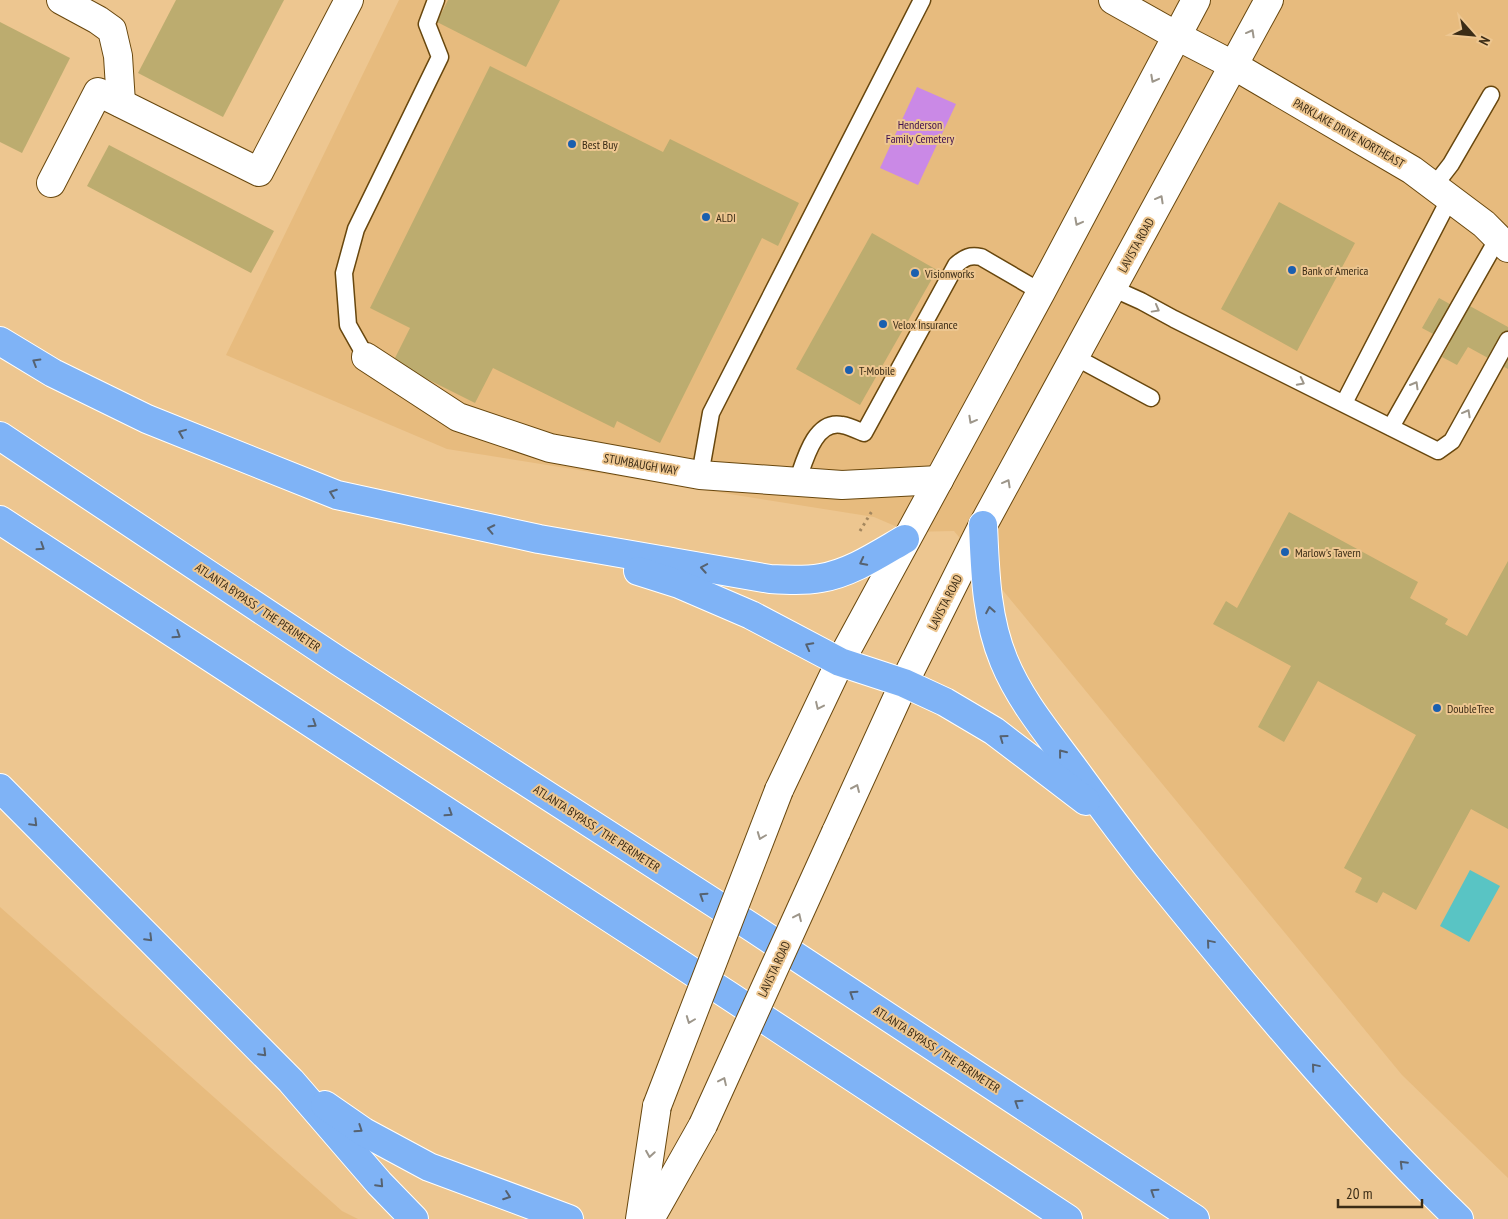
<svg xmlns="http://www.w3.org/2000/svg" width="1508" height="1219" font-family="'PT Sans Narrow',sans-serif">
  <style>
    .built { fill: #e7bb7e }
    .green { fill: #ca89e6 }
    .water { fill: #59c4c4 }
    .building { fill: #bcac6f }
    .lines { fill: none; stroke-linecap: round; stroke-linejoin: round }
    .lane-casing { stroke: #68470e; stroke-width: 19 }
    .street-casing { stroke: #68470e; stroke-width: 30 }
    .secondary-casing { stroke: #68470e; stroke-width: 30 }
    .highway-casing { stroke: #fff; stroke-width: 30 }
    .path { stroke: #a4875e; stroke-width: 3; stroke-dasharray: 2.5 4; stroke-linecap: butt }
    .lane { stroke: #fff; stroke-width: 16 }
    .street { stroke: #fff; stroke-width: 28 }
    .secondary { stroke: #fff; stroke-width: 28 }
    .highway { stroke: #7fb3f6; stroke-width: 28 }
    .secondary-bridge-casing { stroke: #68470e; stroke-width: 30; stroke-linecap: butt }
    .secondary-bridge { stroke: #fff; stroke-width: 28 }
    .oneway { stroke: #9d968a }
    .oneway2 { stroke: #566270 }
    .poi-dot { fill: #1a5faf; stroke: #edc690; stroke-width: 2 }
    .labels { text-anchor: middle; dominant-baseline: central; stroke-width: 4; stroke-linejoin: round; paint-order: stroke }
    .park-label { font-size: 12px; fill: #3e0f4f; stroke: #edc690 }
    .street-label { font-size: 12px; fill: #3b2c16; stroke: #edc690 }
    .poi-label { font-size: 12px; fill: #3b2c16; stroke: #edc690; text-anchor: start }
  </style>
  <rect width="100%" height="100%" fill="#edc690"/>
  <!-- built -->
  <g class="built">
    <polygon points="399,0 1508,0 1508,1178 1402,1075 954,531 909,532 874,517 447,449 226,355"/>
    <polygon points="0,907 342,1211 358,1219 0,1219"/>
  </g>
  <!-- green -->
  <polygon class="green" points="917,87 956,104 918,185 880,168"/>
  <!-- water -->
  <polygon class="water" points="1470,870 1500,886 1469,942 1440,926"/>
  <!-- building -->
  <g class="building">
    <polygon points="176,0 284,0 223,117 138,73"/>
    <polygon points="448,0 560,0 526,67 437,22"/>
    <polygon points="0,22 70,58 22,153 0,142"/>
    <polygon points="490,66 663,152 670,139 799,203 778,246 762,238 660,443 617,421 614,428 493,368 475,403 393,362 410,328 370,308"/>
    <polygon points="109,145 274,231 251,273 87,186"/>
    <polygon points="1279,202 1355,243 1297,351 1221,309"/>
    <polygon points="872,233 937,270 860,405 796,369"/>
    <polygon points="1439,298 1464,312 1468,305 1508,327 1508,369 1468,347 1457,365 1442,357 1450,343 1422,328"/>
    <polygon points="1289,512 1418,582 1410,598 1448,619 1445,624 1467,636 1508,561 1508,829 1471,809 1416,910 1383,892 1377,903 1355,892 1362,878 1344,868 1416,735 1318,681 1284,742 1258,727 1291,666 1213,624 1226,601 1237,608"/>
  </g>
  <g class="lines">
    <defs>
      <g id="lane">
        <polyline points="1434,186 1451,164 1491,95"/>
        <polyline points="1112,288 1141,301 1174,319 1438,451 1452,441 1508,340"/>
        <polyline points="366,357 348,325 344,273 356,229 440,57 427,24 436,0"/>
        <polyline points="1075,357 1151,398"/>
        <polyline points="1344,403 1450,198"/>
        <polyline points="1391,427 1498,238"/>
        <polyline points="700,475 711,413 922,0"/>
        <path d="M797,482C804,463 814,419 842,425C849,426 857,430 864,433L956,265C965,257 970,255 981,257L1041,292"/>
      </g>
      <g id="street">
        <polyline points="61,0 98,20 112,30 118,56 121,103"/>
        <polyline points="1113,0 1177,36"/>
        <polyline points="51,183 98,92 259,172 349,0"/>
        <polyline points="366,357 458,417 550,448 700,475 842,485 939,480"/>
      </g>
      <g id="secondary">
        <polyline points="1177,36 1233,65 1412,170 1484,224 1508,248"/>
        <polyline points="779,790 840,662 1041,292 1196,0"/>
        <polyline points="836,832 904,683 983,525 1269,0"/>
        <polyline points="640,1219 657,1106"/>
        <polyline points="650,1219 703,1125"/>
      </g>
      <g id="highway">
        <path d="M0,341L53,373L147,419L337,495L539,539L770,579C787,580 804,581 821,578C851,573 879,554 905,539"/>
        <polyline points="0,436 340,662 753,928 1195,1219"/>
        <polyline points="0,520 728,995 1068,1219"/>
        <path d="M983,525C985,571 986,618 1004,661C1020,700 1047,732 1072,766C1097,800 1121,833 1147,866C1246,988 1346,1110 1459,1219"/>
        <polyline points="638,571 679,584 751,615 840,662 904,683 945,702 994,731 1086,801"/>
        <polyline points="0,788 291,1081 379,1183 414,1219"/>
        <polyline points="325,1105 364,1132 429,1167 569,1219"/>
      </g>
    </defs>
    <!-- lane casing -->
    <use href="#lane" class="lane-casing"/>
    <!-- street casing -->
    <use href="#street" class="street-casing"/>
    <!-- secondary casing -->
    <use href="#secondary" class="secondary-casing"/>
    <!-- highway casing -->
    <use href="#highway" class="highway-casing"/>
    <!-- path -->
    <polyline class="path" points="860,531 872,511"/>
    <!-- lane -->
    <use href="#lane" class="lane"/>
    <!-- street -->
    <use href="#street" class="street"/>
    <!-- secondary -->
    <use href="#secondary" class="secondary"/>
    <!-- highway -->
    <use href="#highway" class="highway"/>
    <defs>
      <g id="secondary-bridge">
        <polyline points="657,1106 779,790"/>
        <polyline points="703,1125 836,832"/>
      </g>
    </defs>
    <!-- secondary-bridge casing -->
    <use href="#secondary-bridge" class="secondary-bridge-casing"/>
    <!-- secondary-bridge -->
    <use href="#secondary-bridge" class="secondary-bridge"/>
  </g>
  <!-- one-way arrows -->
  <defs><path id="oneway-chevron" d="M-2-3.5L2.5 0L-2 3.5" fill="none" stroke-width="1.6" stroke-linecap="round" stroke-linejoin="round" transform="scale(1.25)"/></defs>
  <g class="oneway">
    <use href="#oneway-chevron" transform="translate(1251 33) rotate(-61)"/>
    <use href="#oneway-chevron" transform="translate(1154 79) rotate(118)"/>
    <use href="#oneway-chevron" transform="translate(1160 199) rotate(-61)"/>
    <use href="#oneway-chevron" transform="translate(1078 222) rotate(118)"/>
    <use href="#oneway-chevron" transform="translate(1156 309) rotate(29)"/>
    <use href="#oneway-chevron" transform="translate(1301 382) rotate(27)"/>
    <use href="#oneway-chevron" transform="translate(1415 385) rotate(-60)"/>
    <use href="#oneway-chevron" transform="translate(1467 413) rotate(-61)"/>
    <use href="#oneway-chevron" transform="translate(972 420) rotate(119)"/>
    <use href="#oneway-chevron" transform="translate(1007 483) rotate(-61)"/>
    <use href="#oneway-chevron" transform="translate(819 706) rotate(115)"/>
    <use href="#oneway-chevron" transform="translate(856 788) rotate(-66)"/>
    <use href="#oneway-chevron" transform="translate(761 836) rotate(111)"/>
    <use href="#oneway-chevron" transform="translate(798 917) rotate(-65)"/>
    <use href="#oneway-chevron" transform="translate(690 1020) rotate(111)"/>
    <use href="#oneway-chevron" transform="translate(723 1081) rotate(-65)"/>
    <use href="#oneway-chevron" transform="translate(650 1154) rotate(99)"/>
  </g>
  <g class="oneway2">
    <use href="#oneway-chevron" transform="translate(36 362) rotate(-149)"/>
    <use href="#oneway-chevron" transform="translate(182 433) rotate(-158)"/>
    <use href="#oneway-chevron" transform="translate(333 493) rotate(-160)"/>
    <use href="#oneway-chevron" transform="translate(491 529) rotate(-168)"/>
    <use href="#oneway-chevron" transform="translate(41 547) rotate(33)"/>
    <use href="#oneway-chevron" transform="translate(863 562) rotate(153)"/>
    <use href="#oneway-chevron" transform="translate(704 568) rotate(-170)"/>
    <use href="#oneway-chevron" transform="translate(990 610) rotate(-100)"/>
    <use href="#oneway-chevron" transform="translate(177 635) rotate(33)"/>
    <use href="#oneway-chevron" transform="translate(809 646) rotate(-152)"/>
    <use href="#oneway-chevron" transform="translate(313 724) rotate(33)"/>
    <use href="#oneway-chevron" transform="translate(1003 738) rotate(-144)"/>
    <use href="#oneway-chevron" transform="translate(1062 753) rotate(-128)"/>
    <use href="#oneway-chevron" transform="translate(449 813) rotate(33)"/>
    <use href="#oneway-chevron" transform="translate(34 823) rotate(45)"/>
    <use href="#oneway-chevron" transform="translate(703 896) rotate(-147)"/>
    <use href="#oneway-chevron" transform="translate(149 938) rotate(45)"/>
    <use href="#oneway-chevron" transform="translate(1210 943) rotate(-130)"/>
    <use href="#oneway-chevron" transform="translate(853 994) rotate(-147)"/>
    <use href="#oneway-chevron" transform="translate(263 1053) rotate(45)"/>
    <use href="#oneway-chevron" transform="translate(1315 1067) rotate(-130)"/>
    <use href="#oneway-chevron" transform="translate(1018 1103) rotate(-147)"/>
    <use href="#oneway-chevron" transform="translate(359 1129) rotate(34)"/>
    <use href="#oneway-chevron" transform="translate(1403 1164) rotate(-135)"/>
    <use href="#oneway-chevron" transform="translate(380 1184) rotate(47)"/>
    <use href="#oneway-chevron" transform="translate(1154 1192) rotate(-147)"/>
    <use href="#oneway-chevron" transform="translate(507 1196) rotate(20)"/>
  </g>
  <!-- markers -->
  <g class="poi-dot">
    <circle cx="572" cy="144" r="5"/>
    <circle cx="706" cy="217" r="5"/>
    <circle cx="1292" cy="270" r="5"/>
    <circle cx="915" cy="273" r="5"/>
    <circle cx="883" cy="324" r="5"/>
    <circle cx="849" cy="370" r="5"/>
    <circle cx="1285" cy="552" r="5"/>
    <circle cx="1437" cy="708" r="5"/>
  </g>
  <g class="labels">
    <!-- park labels -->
    <g class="park-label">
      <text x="920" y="124">Henderson<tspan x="920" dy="14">Family Cemetery</tspan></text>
    </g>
    <!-- street labels -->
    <g class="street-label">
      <text transform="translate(1349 133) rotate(30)">PARKLAKE DRIVE NORTHEAST</text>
      <text transform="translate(1136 245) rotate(-61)">LAVISTA ROAD</text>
      <text transform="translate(641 464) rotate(10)">STUMBAUGH WAY</text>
      <text transform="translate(945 602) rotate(-63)">LAVISTA ROAD</text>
      <text transform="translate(258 607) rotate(34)">ATLANTA BYPASS / THE PERIMETER</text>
      <text transform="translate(597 828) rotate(33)">ATLANTA BYPASS / THE PERIMETER</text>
      <text transform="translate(774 969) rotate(-65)">LAVISTA ROAD</text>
      <text transform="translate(937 1049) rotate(33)">ATLANTA BYPASS / THE PERIMETER</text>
    </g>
    <!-- poi labels -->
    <g class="poi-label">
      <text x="582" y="144">Best Buy</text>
      <text x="716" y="217">ALDI</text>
      <text x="1302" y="270">Bank of America</text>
      <text x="925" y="273">Visionworks</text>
      <text x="893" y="324">Velox Insurance</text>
      <text x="859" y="370">T-Mobile</text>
      <text x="1295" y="552">Marlow's Tavern</text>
      <text x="1447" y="708">DoubleTree</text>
    </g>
  </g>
  <!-- north arrow -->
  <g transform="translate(1473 35) rotate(117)" stroke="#edc690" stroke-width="4" paint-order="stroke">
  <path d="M0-4L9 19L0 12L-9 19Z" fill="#3b2c16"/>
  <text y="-8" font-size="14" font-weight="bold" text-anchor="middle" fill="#3b2c16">N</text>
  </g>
  <!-- scale -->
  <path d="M1338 1199v8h84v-8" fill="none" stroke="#3b2c16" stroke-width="2.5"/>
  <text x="1346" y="1199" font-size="15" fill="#3b2c16" stroke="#edc690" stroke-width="4" paint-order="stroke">20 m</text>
</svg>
